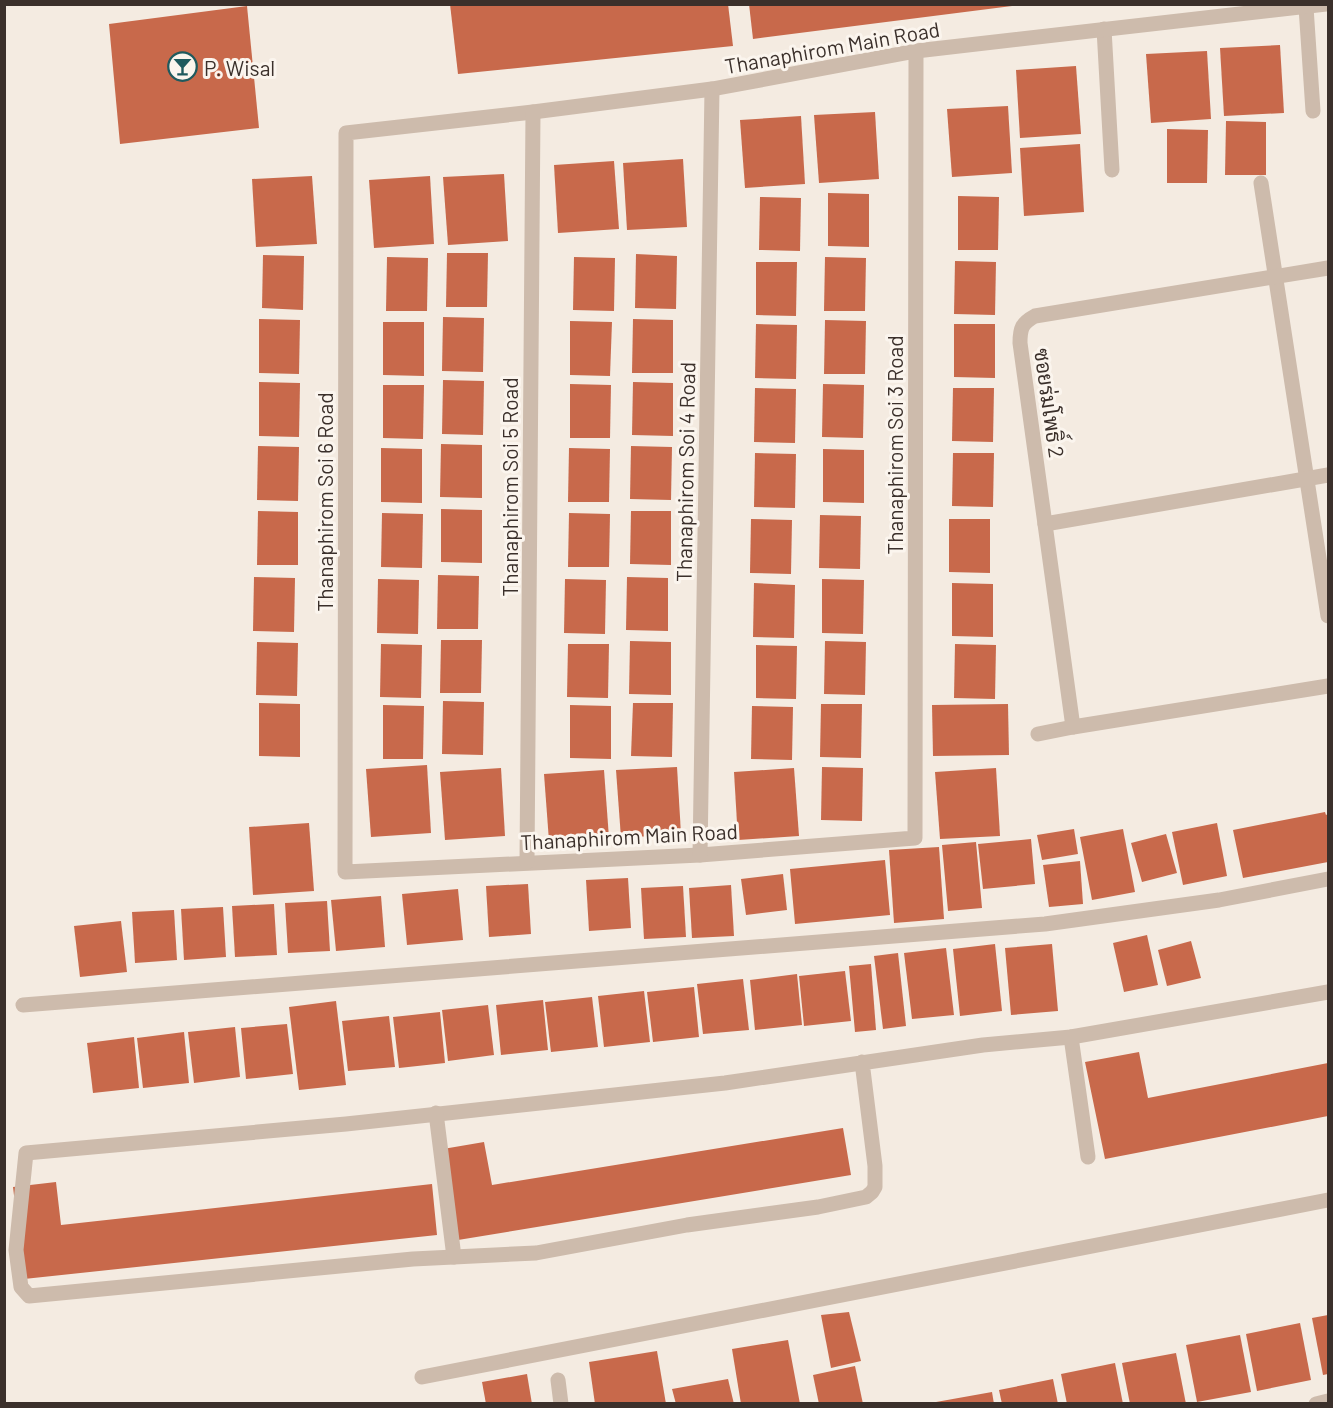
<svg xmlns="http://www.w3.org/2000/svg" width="1333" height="1408" font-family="Barlow,Sarabun,sans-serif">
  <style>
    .building { fill: #c8694b }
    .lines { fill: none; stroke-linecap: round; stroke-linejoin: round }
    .minor { stroke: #cdbbac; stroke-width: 15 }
    .labels { text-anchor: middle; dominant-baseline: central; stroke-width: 6; stroke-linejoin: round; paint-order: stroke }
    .street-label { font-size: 21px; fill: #3b302b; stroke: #fbf5ee }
    .poi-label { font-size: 21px; fill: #3b302b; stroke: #fbf5ee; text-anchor: start }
  </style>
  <rect width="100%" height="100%" fill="#f4ebe1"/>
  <!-- building -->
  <g class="building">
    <polygon points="450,4 728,4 733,46 458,74"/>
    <polygon points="749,4 1012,4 1012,6 753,39"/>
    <polygon points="247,6 259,128 120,144 109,24"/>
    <polygon points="1280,45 1284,113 1224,116 1220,48"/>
    <polygon points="1207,51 1211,119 1151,123 1146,54"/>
    <polygon points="1076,66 1081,134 1020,138 1016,70"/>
    <polygon points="1008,106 1012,173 952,177 947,109"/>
    <polygon points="875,112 879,179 819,183 814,115"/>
    <polygon points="801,116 805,184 745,188 740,120"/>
    <polygon points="1226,121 1266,122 1266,175 1225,175"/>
    <polygon points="1167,129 1208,130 1207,183 1167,183"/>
    <polygon points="1080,144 1084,212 1024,216 1020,148"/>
    <polygon points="683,159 687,227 627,230 623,163"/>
    <polygon points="614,161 619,229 558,233 554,165"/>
    <polygon points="504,174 508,241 448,245 443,177"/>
    <polygon points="312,176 317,244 256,247 252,179"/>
    <polygon points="430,176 434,244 374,248 369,180"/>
    <polygon points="828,193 869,194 869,247 828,246"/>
    <polygon points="958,196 999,197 998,250 958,250"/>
    <polygon points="760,197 801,198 800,251 759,250"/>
    <polygon points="447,253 488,253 487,307 446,307"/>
    <polygon points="636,254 677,256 676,309 635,308"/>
    <polygon points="263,255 304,256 303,310 262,308"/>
    <polygon points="387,257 428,258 427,311 386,311"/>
    <polygon points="574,257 615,258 614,311 573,310"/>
    <polygon points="825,257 866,258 865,311 824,311"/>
    <polygon points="955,261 996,262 995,315 954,314"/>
    <polygon points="756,262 797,262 796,316 756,315"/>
    <polygon points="443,317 484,318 483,372 442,371"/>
    <polygon points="259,319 300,320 299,374 259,373"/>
    <polygon points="633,319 673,320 673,373 632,373"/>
    <polygon points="825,320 866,321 865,374 824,374"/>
    <polygon points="570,321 612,322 610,376 570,375"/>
    <polygon points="383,322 424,322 424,376 383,375"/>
    <polygon points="756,324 797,325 796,379 755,378"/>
    <polygon points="954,324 995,324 995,378 954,377"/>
    <polygon points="443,380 484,381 483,435 442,434"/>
    <polygon points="259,382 300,383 299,437 259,436"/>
    <polygon points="633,382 673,383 673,436 632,435"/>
    <polygon points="570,384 611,385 610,438 570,438"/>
    <polygon points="823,384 864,385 863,438 822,437"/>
    <polygon points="383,385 424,385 423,439 383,438"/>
    <polygon points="755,388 796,389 795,443 754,442"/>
    <polygon points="953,388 994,388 993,442 952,441"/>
    <polygon points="441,444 482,445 482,498 440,497"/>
    <polygon points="258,446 299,447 298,501 257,500"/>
    <polygon points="631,446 672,447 671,500 630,499"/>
    <polygon points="381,448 422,449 422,503 381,502"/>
    <polygon points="569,448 610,449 609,502 568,502"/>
    <polygon points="823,449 864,450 864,503 823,502"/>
    <polygon points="755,453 796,454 795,508 754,507"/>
    <polygon points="953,453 994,453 993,507 952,506"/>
    <polygon points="441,509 482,510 482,563 441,562"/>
    <polygon points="258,511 298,512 298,565 257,565"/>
    <polygon points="631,511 671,511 671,565 630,564"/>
    <polygon points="382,513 423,514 422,568 381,567"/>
    <polygon points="569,513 610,514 609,567 568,567"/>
    <polygon points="820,515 861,516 860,569 819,568"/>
    <polygon points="751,519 792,520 791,574 750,573"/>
    <polygon points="949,519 990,519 990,573 949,572"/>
    <polygon points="438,575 479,576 478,629 437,629"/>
    <polygon points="254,577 295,578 294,632 253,631"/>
    <polygon points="627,577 668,578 668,631 626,630"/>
    <polygon points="378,579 419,580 418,634 377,633"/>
    <polygon points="565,579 606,580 605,634 564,633"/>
    <polygon points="822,579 864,580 863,634 822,633"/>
    <polygon points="754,583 795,585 794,638 753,637"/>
    <polygon points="952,583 993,584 993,637 952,636"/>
    <polygon points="441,640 482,640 481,693 440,693"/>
    <polygon points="630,641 671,642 671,695 629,694"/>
    <polygon points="825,641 866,642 865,695 824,694"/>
    <polygon points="257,642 298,643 297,696 256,695"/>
    <polygon points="381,644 422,645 421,698 380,697"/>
    <polygon points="568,644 609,644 608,698 567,697"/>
    <polygon points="955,644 996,645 995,699 954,698"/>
    <polygon points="756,645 797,646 796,699 756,698"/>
    <polygon points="443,701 484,702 483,755 442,754"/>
    <polygon points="259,703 300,704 300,757 259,756"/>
    <polygon points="633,703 673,703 672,757 631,756"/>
    <polygon points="821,704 862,704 861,758 820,757"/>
    <polygon points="1008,704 1009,755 933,756 932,705"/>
    <polygon points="383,705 424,706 423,759 383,759"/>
    <polygon points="570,705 611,706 611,759 570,758"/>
    <polygon points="752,706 793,707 792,760 751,759"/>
    <polygon points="427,765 431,833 371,837 366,769"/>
    <polygon points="677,767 681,834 621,838 616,770"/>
    <polygon points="822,767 863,768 862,821 821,820"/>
    <polygon points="501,768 505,836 445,840 440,772"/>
    <polygon points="794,768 799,836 738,840 734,772"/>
    <polygon points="996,768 1000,836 940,839 935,772"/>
    <polygon points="604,770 609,838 549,841 544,774"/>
    <polygon points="1325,812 1326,815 1328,814 1328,862 1243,878 1233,830"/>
    <polygon points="309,823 314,891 253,895 249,827"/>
    <polygon points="1217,823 1227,876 1183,885 1172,832"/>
    <polygon points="1074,829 1078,854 1042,860 1037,835"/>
    <polygon points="1123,829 1135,892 1092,900 1080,837"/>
    <polygon points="1166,834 1177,873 1142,882 1131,843"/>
    <polygon points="1031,839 1035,884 983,889 978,844"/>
    <polygon points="976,842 982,908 948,911 942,845"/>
    <polygon points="939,847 944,919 894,923 889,850"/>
    <polygon points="885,860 890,915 795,924 790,869"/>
    <polygon points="1080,861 1083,904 1049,907 1043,865"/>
    <polygon points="783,874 787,910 746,915 741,879"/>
    <polygon points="628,878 631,928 589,931 586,880"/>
    <polygon points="528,884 531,934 489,937 486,886"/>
    <polygon points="731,885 734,936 692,938 689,888"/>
    <polygon points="683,886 686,937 644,939 641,888"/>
    <polygon points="458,889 463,940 407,945 402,894"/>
    <polygon points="381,896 385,947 336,951 331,900"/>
    <polygon points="327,901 330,951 288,953 285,903"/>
    <polygon points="274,904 277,955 235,957 232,906"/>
    <polygon points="223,907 226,957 184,960 181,909"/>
    <polygon points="174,910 177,960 135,963 132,912"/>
    <polygon points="121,921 127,972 80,977 74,926"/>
    <polygon points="1147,935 1158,985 1124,992 1113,943"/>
    <polygon points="1191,941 1201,978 1167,986 1158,950"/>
    <polygon points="995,944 1002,1011 960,1016 953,949"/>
    <polygon points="1052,944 1058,1011 1011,1015 1005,948"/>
    <polygon points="946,948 954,1015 912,1019 904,953"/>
    <polygon points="898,953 906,1026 883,1029 874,956"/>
    <polygon points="871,964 876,1030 855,1032 849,966"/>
    <polygon points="845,971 851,1021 804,1026 799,976"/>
    <polygon points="797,974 802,1025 755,1030 750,980"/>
    <polygon points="743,979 749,1030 703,1034 697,984"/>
    <polygon points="694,987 699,1037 653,1042 647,992"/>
    <polygon points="644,991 650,1042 604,1047 598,996"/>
    <polygon points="592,997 598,1047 551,1052 545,1002"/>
    <polygon points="543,1000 548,1050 501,1055 496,1005"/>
    <polygon points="336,1001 346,1085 299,1090 289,1007"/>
    <polygon points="488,1005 494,1055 448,1061 442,1010"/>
    <polygon points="440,1012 445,1063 399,1068 393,1017"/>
    <polygon points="389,1016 395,1067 348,1071 342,1021"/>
    <polygon points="287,1024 293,1074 246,1079 241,1028"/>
    <polygon points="235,1027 240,1077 194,1083 188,1032"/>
    <polygon points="184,1032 189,1083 143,1088 137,1038"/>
    <polygon points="134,1037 139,1088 93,1093 87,1043"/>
    <polygon points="1139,1052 1148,1098 1328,1063 1328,1116 1105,1159 1085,1062"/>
    <polygon points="843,1128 851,1175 458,1240 443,1149 484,1142 492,1185"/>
    <polygon points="56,1182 61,1225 432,1184 437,1235 24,1279 13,1187"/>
    <polygon points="849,1312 861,1361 831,1368 821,1315"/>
    <polygon points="1328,1315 1328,1374 1323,1375 1312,1318"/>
    <polygon points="1300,1323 1311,1380 1257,1391 1246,1334"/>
    <polygon points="1240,1335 1251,1392 1197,1402 1186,1345"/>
    <polygon points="788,1340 800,1404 741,1404 732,1349"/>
    <polygon points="657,1351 666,1404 595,1404 589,1362"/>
    <polygon points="1176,1353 1186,1404 1130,1404 1122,1363"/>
    <polygon points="1115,1363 1123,1404 1067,1404 1061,1374"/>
    <polygon points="855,1366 863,1404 819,1404 813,1375"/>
    <polygon points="527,1374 532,1404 486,1404 482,1382"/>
    <polygon points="728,1379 734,1404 676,1404 672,1389"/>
    <polygon points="1053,1379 1058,1404 1002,1404 999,1390"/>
    <polygon points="992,1392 994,1404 937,1404 936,1402"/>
  </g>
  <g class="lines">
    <!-- minor -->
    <g class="minor">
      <polyline points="1306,7 1313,111"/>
      <polyline points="1104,29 1112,170"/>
      <polyline points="916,51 915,838 700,855 345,872 346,133 533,112 712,89 916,51 1326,4"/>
      <polyline points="1261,183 1328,616"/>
      <polyline points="1045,524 1328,475"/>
      <path d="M1073,727L1020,343C1020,328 1022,323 1035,316L1328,268"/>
      <polyline points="1038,734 1073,727 1328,686"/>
      <polyline points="700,855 712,89"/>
      <polyline points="527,862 533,112"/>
      <polyline points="23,1005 1045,924 1219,900 1328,879"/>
      <polyline points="1071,1037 1088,1157"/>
      <polyline points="862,1062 875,1166 875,1187 872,1192 866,1197 818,1207 687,1225 536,1253 413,1259 29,1296 21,1287 16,1250 26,1153 346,1124 725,1083 983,1045 1071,1037 1328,992"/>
      <polyline points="436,1113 454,1257"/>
      <path d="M422,1377C725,1320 1026,1257 1328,1200"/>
      <polyline points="558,1380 561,1404"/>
      <polyline points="1316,1404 1328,1401"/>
    </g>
  </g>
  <!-- icons -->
  <defs>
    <symbol id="bar-ring" viewBox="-11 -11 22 22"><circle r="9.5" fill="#fbf5ee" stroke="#1f5a5e" stroke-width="1.5"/><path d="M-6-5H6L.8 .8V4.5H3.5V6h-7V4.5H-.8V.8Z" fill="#1f5a5e"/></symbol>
  </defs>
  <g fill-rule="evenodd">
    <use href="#bar-ring" x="166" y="50" width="33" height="33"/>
  </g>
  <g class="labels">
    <!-- street labels -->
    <g class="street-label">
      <text transform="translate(832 47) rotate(-10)">Thanaphirom Main Road</text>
      <text transform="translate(1050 403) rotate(82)">ซอยร่มโพธิ์ 2</text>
      <text transform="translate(894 445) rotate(-90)">Thanaphirom Soi 3 Road</text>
      <text transform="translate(685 472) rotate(-89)">Thanaphirom Soi 4 Road</text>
      <text transform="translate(509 487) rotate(-90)">Thanaphirom Soi 5 Road</text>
      <text transform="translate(324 502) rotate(-90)">Thanaphirom Soi 6 Road</text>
      <text transform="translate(629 836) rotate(-3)">Thanaphirom Main Road</text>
    </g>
    <!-- poi labels -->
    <g class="poi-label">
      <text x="204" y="67">P. Wisal</text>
    </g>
  </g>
  <!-- border -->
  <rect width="1333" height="1408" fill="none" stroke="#3b302b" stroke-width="12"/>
</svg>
